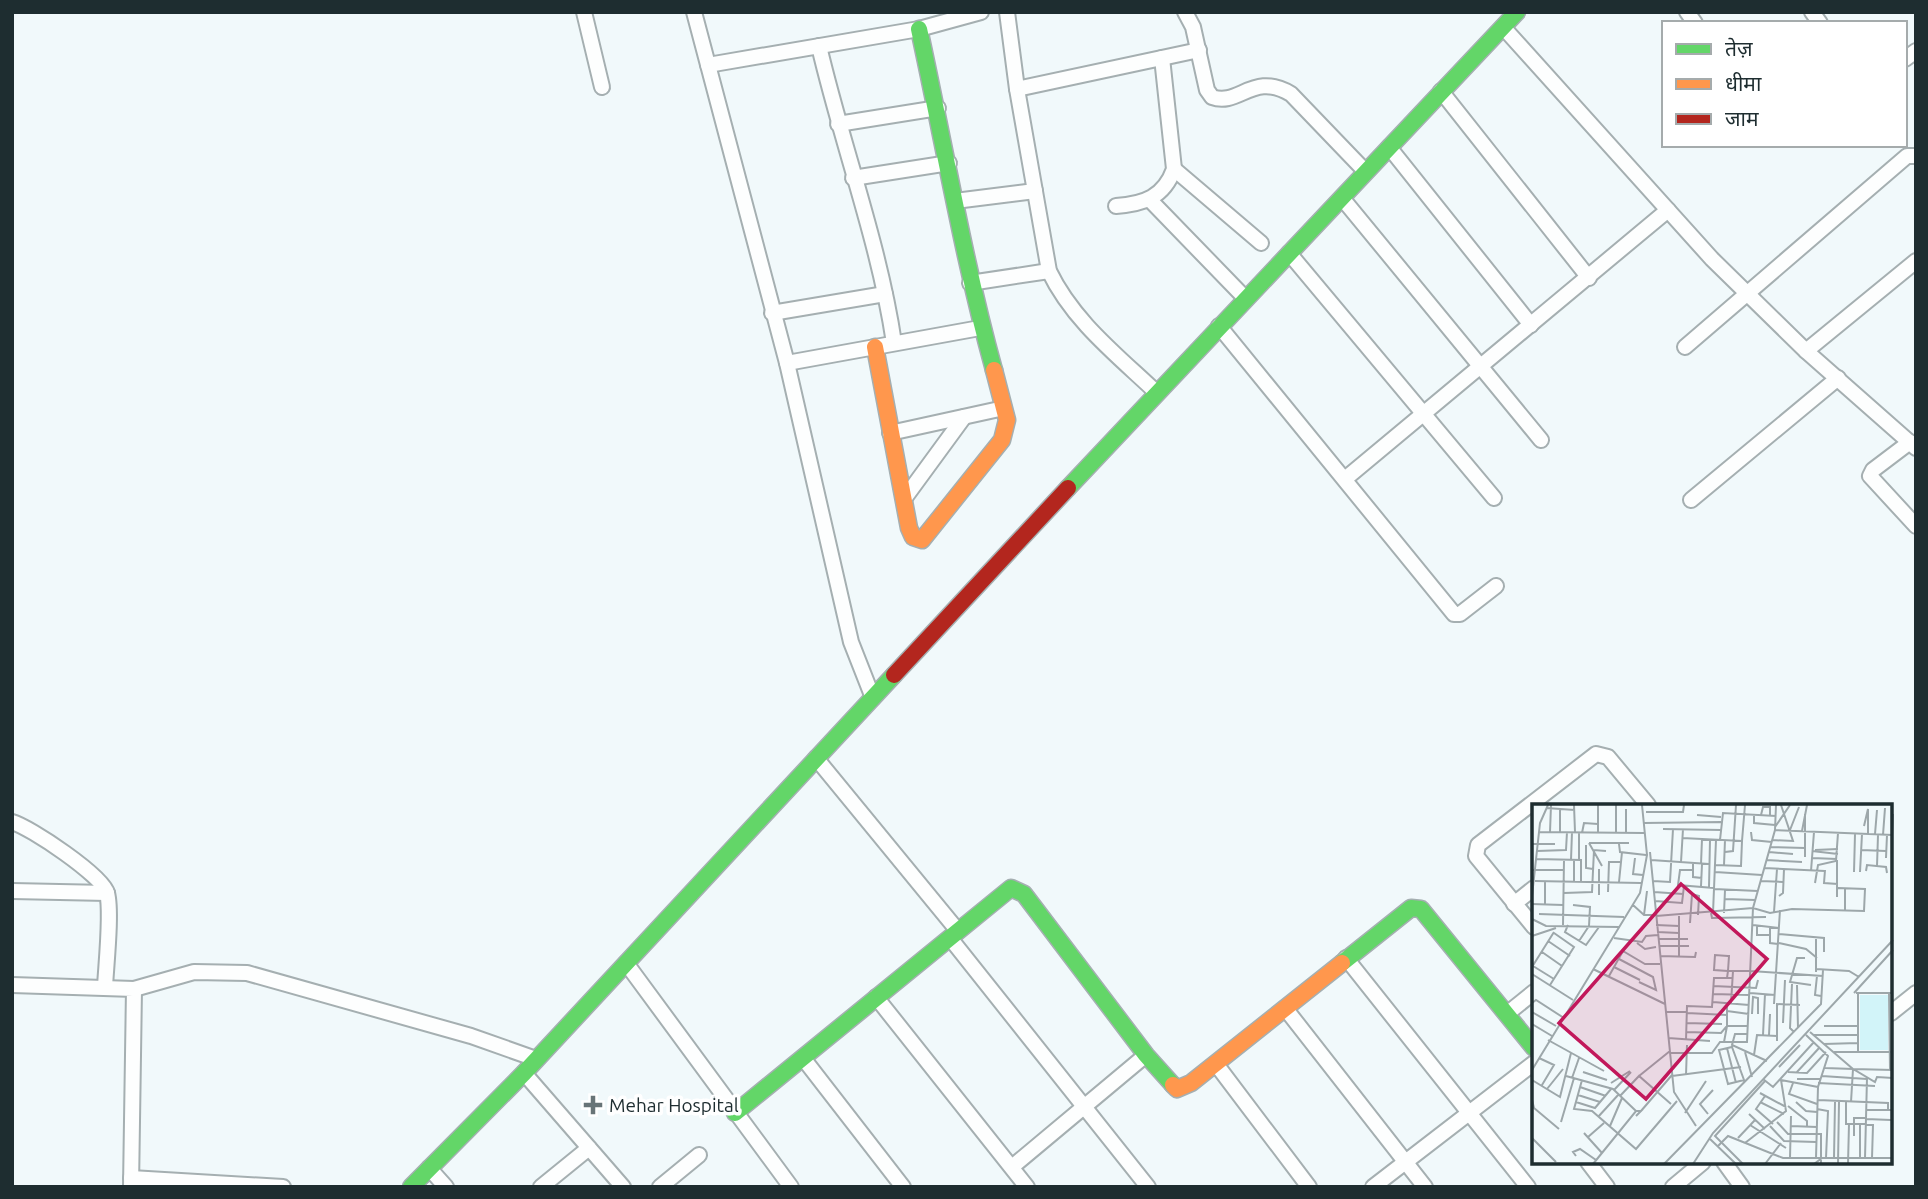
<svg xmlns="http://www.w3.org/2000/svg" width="1928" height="1199" font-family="Ubuntu,'Noto Sans Devanagari',sans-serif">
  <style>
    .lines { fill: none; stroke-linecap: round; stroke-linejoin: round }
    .street-casing { stroke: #a5afb1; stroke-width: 18 }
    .fast-casing { stroke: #a5afb1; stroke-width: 19 }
    .slow-casing { stroke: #a5afb1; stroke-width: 19 }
    .jam-casing { stroke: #a5afb1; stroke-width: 19 }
    .street { stroke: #fdfefe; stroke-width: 14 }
    .fast { stroke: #63d668; stroke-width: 16 }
    .slow { stroke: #ff974d; stroke-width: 16 }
    .jam { stroke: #b3261e; stroke-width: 16 }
    .poi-dot { fill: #687477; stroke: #fff; stroke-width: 2.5 }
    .labels { text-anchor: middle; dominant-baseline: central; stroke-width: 7; stroke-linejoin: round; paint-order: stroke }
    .poi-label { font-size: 19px; fill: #1e2d30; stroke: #fff; text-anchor: start }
    .inset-road { fill: none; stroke: #9da7aa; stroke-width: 2 }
    .view { fill: #c2185b; fill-opacity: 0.15; stroke: #c2185b; stroke-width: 3.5 }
    .inset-edge { fill: none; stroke: #1e2d30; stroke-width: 3.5 }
  </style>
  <rect width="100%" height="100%" fill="#f1f9fb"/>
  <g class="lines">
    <defs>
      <g id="street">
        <polyline points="584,12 602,87"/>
        <polyline points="694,12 787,363 851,642 873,698"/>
        <path d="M1007,12L1017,89L1049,271C1073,321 1117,355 1157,393"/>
        <path d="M1185,12L1193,27L1207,90L1212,97C1239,107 1253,71 1291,94L1365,171"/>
        <polyline points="1687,12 1695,23"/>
        <polyline points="1812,12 1820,23"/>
        <polyline points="1503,27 1712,259 1806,351 1916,448"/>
        <path d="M819,46C842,145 879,242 894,343"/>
        <polyline points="1905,59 1916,51"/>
        <polyline points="708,65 919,29 981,12"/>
        <polyline points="1017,89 1199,50"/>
        <polyline points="1441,91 1589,278"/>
        <polyline points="838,124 938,108"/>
        <polyline points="1389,147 1531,325"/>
        <polyline points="1174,169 1261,243"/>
        <polyline points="853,178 949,163"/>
        <polyline points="1342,198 1541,440"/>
        <polyline points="1150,200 1246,299"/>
        <polyline points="955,201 1035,191"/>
        <path d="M1116,206C1144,204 1164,197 1174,169L1162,58"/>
        <polyline points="1289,253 1494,498"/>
        <polyline points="970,283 1049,271"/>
        <polyline points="772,313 885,294"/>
        <polyline points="1219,326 1454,614 1460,614 1496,586"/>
        <polyline points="1685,347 1907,156 1916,156"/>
        <polyline points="1806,351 1916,261"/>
        <polyline points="787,363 980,328"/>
        <polyline points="890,433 1004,408"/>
        <polyline points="1910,442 1873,470 1870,476 1916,526"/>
        <polyline points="1345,479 1668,210"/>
        <polyline points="904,499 964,417"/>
        <polyline points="1691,500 1838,378"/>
        <polyline points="816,758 958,931"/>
        <path d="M12,822C30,827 103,876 107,893C112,911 106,966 105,987"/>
        <polyline points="12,891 107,893"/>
        <polyline points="1514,904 1534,888"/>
        <polyline points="1534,927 1476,856 1478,845 1596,754 1608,757 1648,805"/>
        <polyline points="950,938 1148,1187"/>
        <polyline points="1346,958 1528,1187"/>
        <polyline points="626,963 791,1187"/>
        <polyline points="12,985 134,989 131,1187"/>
        <polyline points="134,989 194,972 247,973 471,1036 536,1059"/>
        <polyline points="876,997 1027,1187"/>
        <polyline points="1285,1008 1425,1187"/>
        <polyline points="1508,1013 1534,992"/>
        <polyline points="1891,1013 1916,993"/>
        <polyline points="803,1058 903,1187"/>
        <polyline points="1216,1064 1309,1187"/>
        <polyline points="524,1073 623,1187"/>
        <polyline points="1588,1162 1607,1187"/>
        <polyline points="1724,1162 1742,1187"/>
        <polyline points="1012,1167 1146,1055"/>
        <polyline points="429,1168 446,1187"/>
        <polyline points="131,1178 283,1187"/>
        <polyline points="541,1187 589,1148"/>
        <polyline points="660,1187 699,1155"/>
        <polyline points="1373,1187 1534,1063"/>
        <polyline points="1673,1187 1703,1162"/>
      </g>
      <g id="fast">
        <path d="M919,29C944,143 963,258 994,370"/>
        <polyline points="1068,488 1517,12"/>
        <polyline points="1342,963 1411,908 1421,909 1534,1048"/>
        <polyline points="735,1113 1011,888 1024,894 1146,1055 1173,1085"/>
        <polyline points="411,1187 524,1073 894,675"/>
      </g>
      <g id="slow">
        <polyline points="875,347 909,528 913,537 922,540 1002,440 1007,420 994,370"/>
        <polyline points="1173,1085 1177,1089 1191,1083 1342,963"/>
      </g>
      <polyline id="jam" points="894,675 1068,488"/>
    </defs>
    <!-- street casing -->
    <use href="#street" class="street-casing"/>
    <!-- fast casing -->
    <use href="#fast" class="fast-casing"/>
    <!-- slow casing -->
    <use href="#slow" class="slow-casing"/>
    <!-- jam casing -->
    <use href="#jam" class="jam-casing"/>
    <!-- street -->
    <use href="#street" class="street"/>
    <!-- fast -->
    <use href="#fast" class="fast"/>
    <!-- slow -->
    <use href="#slow" class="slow"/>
    <!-- jam -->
    <use href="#jam" class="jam"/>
  </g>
  <!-- markers -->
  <path class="poi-dot" d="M589.5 1094.5h7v7h7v7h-7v7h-7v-7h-7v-7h7z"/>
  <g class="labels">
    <!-- poi labels -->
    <g class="poi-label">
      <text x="609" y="1105">Mehar Hospital</text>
    </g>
  </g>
  <!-- overview -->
  <g transform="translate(1532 804)">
    <rect width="360" height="360" fill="#f1f9fb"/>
    <path d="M328,191H356V246H328Z" fill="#d2f4f9"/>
    <path class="inset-road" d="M42,1L43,28M14,4L43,6M94,5V29M28,6V28M114,8H151L152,1M273,10V53M165,11L189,13M222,11V19L243,21M229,11L231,3H238V12M112,19L189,18M332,22L336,5V30M243,23L258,1M131,25L189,26M243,26L361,31M258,26L267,3M270,27L275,1M7,28L112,29M18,28L19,1M219,28L220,36L240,38M50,29L52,19L66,20M66,29V1M84,29V1M343,30L345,6M351,31L353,4M360,31L361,10M150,34L210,37L213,1M188,36L191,9L244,12M240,36L261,37L249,1M57,39H97M57,39L70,62M0,40H23M87,40L88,48L114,51M54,41V64L61,65M238,43L273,44M283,46L306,45M329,46L354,47M5,47L34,46L35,28M280,47L306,50M118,48L142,288L164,322M193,48L201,47L204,1M237,48L261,50M103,54L101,70L111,71M280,54L305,55M354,54L355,31M4,55L49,56V78M39,56L40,28M47,56V28M119,56L177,60M234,56L270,58M305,56V93M149,58L151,25M161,59V73L170,74M169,60L170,35M183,61L209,62L210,37M192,61L193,36M345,62L346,31M232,64L293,67M0,66H32M161,66H148L146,81L182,84M293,66L292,79L306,80M279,67L282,28M334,67L335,61L354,63L355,69M183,68L230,71M322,68L323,30M328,68L330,30M3,77L109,79M13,77V100M121,77L138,78L141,25M228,77L251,78M42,78V56M87,78L90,48M283,79L286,61L304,57L306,29M169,82L170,60M177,83L178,36M182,85L226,87M76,88L77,58H88M122,88L151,90M32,89L60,88L62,46L74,47M67,91V65M0,92L8,19L16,1M247,92L251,89L252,65M193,95L223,96M123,97L150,99L152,82M0,100L31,101M41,101L58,103L57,122L47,137M101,101L112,111H124M313,107V84M242,108L245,65M179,109L180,114L234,113M181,109L184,36M192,109L193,86M7,110L92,113M112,111L115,87M124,112L221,104L238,109L260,105L332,107L333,85L306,84M0,115L14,122L87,123M158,119L160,90L167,92L166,111M31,121L32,56M36,121L33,128L54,141L67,123M124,121L147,122M221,121L247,124M225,122V131H238M238,123V139L246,140M125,128L147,129M247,130L292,134V148M0,132L24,124M82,134L110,138L114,132L126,131M126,135H156M16,137L38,152M105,139L113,145L124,143M247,139L274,145L285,154M127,142H157M94,143L91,147L113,160H128M10,148L30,162M128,152L163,153L164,148M147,152V112M273,154H265L258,178L279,181M87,155L121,173L124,186L107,178M1,162L22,175M0,163L22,128M82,163L108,176M61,165L133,200M284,165L317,167L327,173M284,168V133M0,170L41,196M77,172L91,147M285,172L283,191L289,192M195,174L196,167L197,152H196L183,151L182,166L196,167H219L291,172M260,180L258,224L262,228M18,181L42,143L22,129M265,181L266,224M181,182L224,184L226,176M218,189L243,191M322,189L361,146M324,189H361M326,189V248M357,189L358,266M181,190L217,191M181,198L217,201M0,199L4,196L32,214M199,199L201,167M242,200L248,106M195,207L217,210M0,208L24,222M133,208H155M155,209L195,211M220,210L221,193L226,194V210M154,219L190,220M251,219L253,176M0,220L20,232M292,222H326M154,228L189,229L195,222V199M278,228L321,265L361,266M216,230H203L200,241L235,257M231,231L233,190M237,231L238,210M274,231L296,252L286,283L284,354M282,231H326M136,234L178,237M16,236L72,267M154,236L155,202L180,203L182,174H201M245,237V200L268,201M192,238L195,222H216M292,240L326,239M200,243L212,276L196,280L187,246ZM195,244L204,279M213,248L220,273M302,248H361M138,249H180L188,238H215L221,104L243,26L244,1M222,251L225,231L245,232M7,254L22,261L10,281M247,263L268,241M293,264L321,265L343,278L345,273L361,274M0,266L108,89L115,51L110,1M51,268L75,276M256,268L275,269L294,248M265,268L288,243M154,271L155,241M34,272L81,285L104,307M107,272L138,247M140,272L209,263M290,272L335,275M40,274L47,254M231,275L241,283L282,238M265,275H288M0,276L28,293L39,249M50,276L42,305L60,307L104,345L145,297M79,279L98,267M261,279L257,290L285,300M286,279L343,282M48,283L74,292M15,285L31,265M82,286L99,268M228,289L254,303M46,291L68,298M88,292L107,272L139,300M233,292L224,305L241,320M0,296L2,304L27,325M286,296L356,299V306M44,298L63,304L79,285M228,298L252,310M264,298L274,307L285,308M314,298V320H334M319,298L321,265M256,302L275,317V323M285,305L296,307L294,354M335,306H361M109,307L140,271M153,309L174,277M176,310L168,300L181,286M217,310L233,325M66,313L87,290M334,315L359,316M29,318L42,274M245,318L256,330H289V360M218,321L254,344M334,321H341L340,354M78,322L90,294M238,322L252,337L284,338M259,322L285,323M52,329L70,349M322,332V314H335M56,333L72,319M0,334L24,358M177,334L204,360M206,334L223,316M213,339L254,307L249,276L286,283M186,342L196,332L251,354H289M44,352L41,348L48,345L64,356M258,354L259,312M302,354L303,298M328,354V320M333,354L335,274M61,360L104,307H109L104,312M132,360L289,200L291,166M161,360L181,329L361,136M211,360L183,332L233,277M233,360L249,339M282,360L290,354H361M306,360L307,298M316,360L317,320"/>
    <path class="view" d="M149,80L235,155L114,295L27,219Z"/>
    <rect width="360" height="360" class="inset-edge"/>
  </g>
  <!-- border -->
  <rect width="1928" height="1199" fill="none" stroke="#1e2d30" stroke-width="28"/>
  <!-- legend -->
  <rect x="1662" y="21" width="245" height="126" fill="#ffffff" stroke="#a5abac" stroke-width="2"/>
  <rect x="1676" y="44" width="35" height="10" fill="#63d668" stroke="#a5abac" stroke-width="2"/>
  <text x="1725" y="56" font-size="21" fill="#1e2d30">तेज़</text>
  <rect x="1676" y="79" width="35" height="10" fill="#ff974d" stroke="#a5abac" stroke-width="2"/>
  <text x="1725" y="91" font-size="21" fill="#1e2d30">धीमा</text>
  <rect x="1676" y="114" width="35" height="10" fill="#b3261e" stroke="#a5abac" stroke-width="2"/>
  <text x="1725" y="126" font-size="21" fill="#1e2d30">जाम</text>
</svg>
